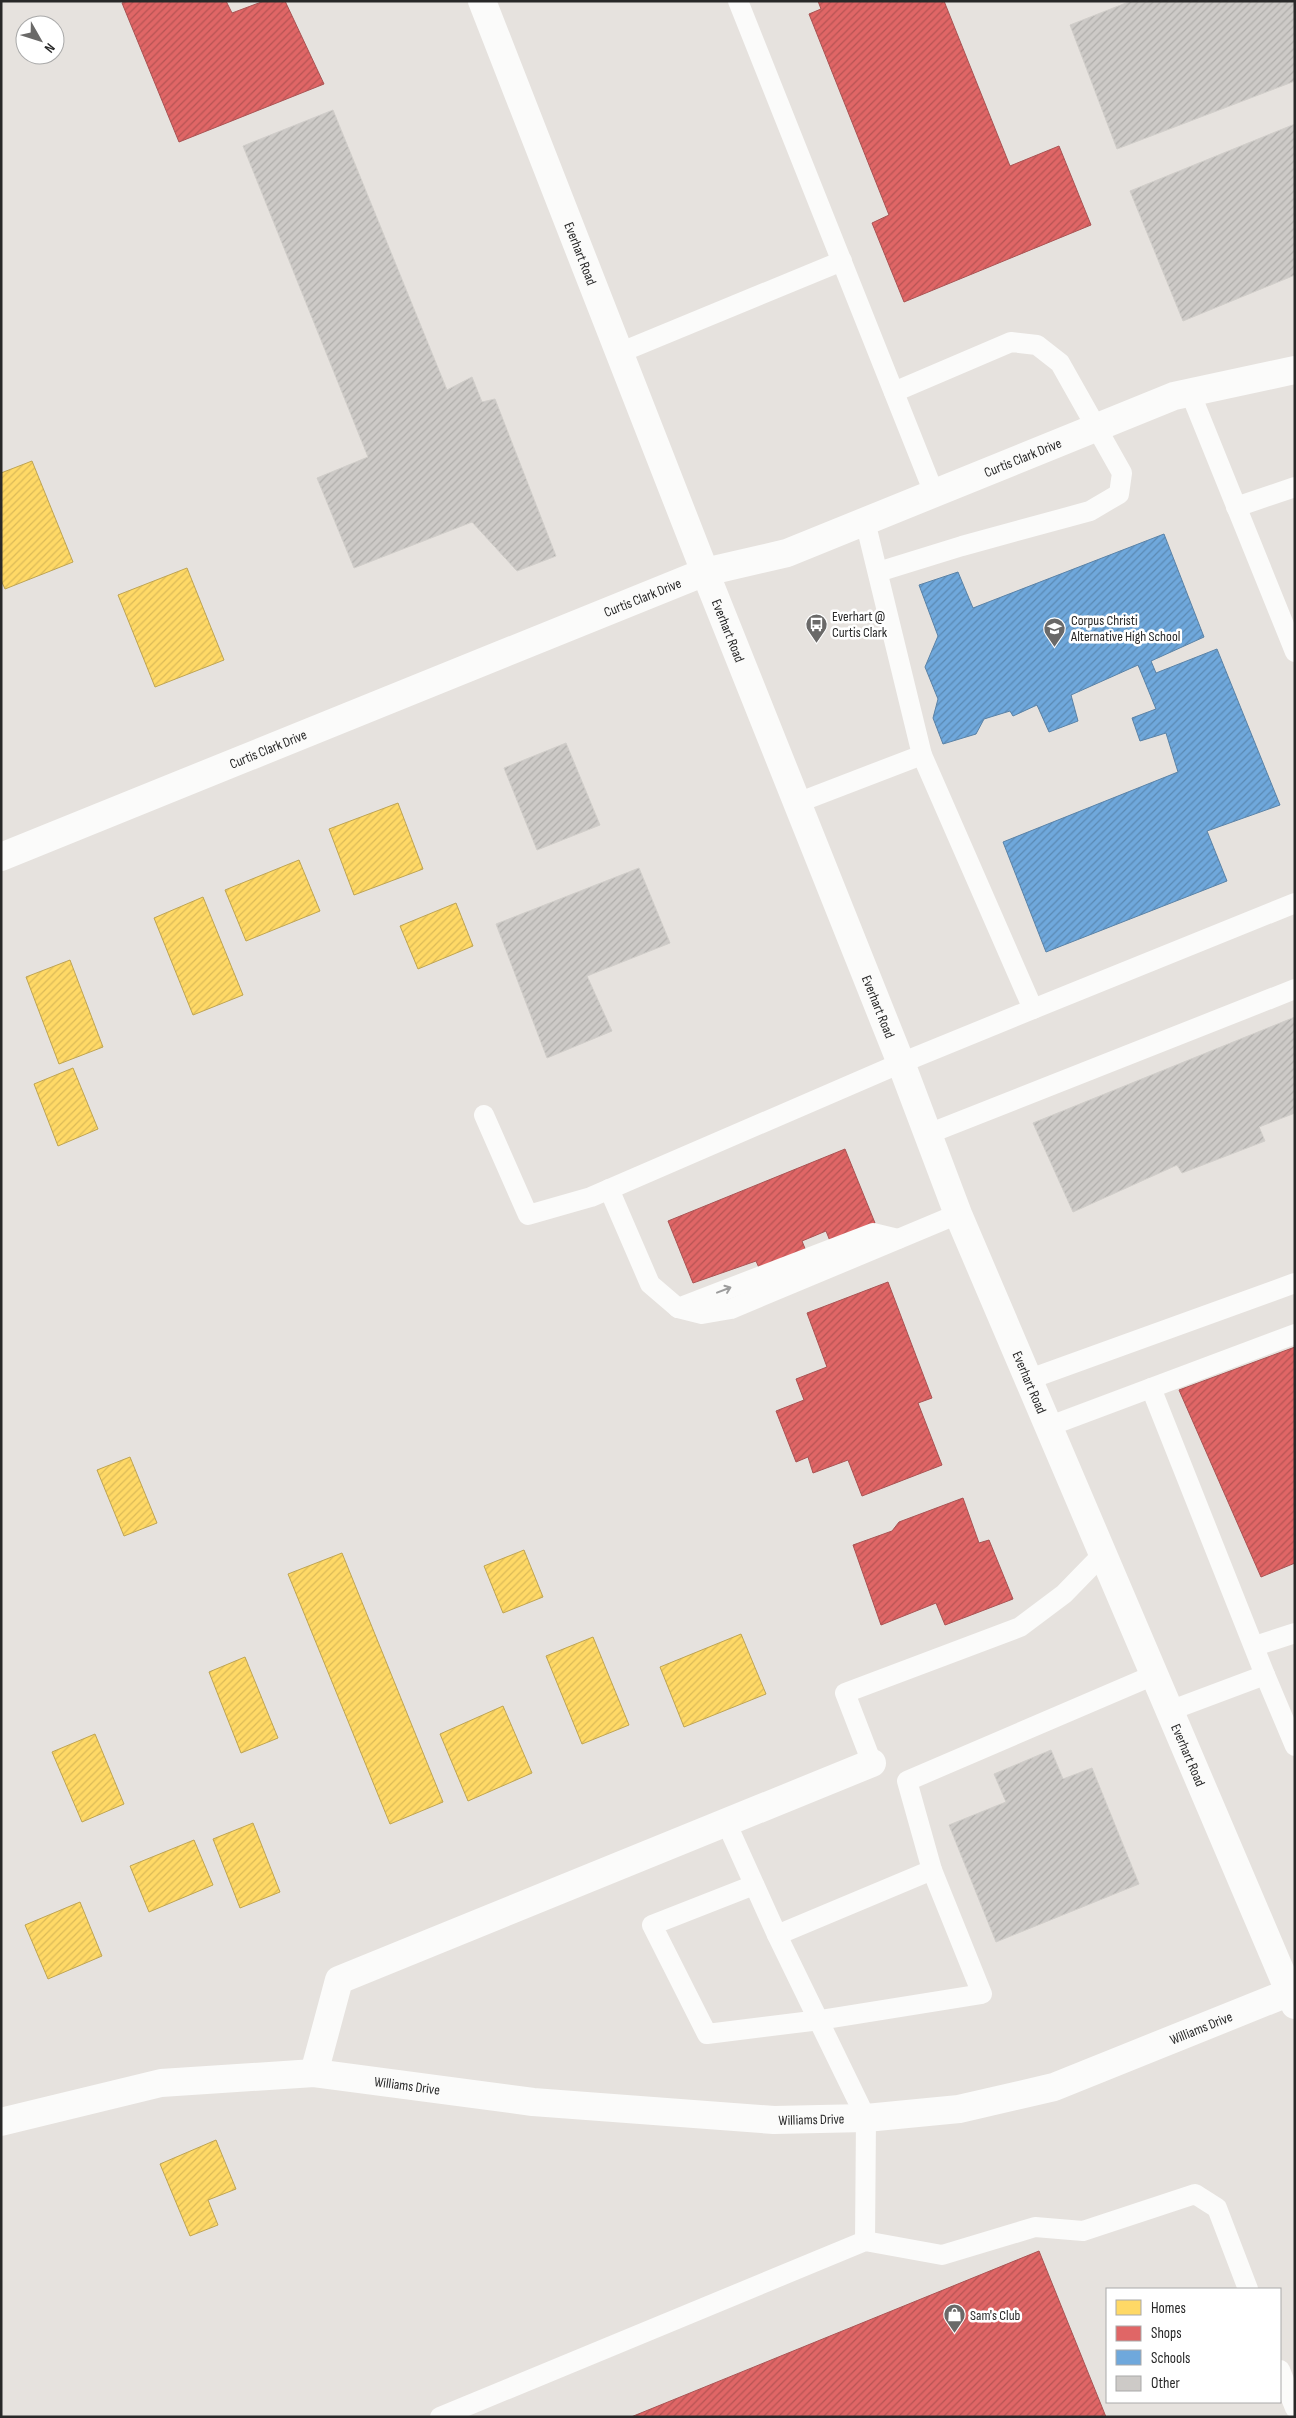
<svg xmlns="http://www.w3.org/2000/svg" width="1296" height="2418" font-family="'Sofia Sans Condensed',sans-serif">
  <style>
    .homes { fill: url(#homes-hatch); stroke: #bea453 }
    .shops { fill: url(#shops-hatch); stroke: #a95353 }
    .schools { fill: url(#schools-hatch); stroke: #5a82a6 }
    .building { fill: url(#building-hatch); stroke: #d1ceca }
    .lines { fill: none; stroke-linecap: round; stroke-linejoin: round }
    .service { stroke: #fbfbfa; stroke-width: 20 }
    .minor { stroke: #fbfbfa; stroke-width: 28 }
    .tertiary { stroke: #fbfbfa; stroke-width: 28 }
    .secondary { stroke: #fbfbfa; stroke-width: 28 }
    .oneway { stroke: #9c9c9c }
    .labels { text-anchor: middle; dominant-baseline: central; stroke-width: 5; stroke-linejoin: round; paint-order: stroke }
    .street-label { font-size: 14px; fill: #282828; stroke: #fff }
    .poi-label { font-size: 14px; fill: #282828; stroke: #fff; text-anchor: start }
  </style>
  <defs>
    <pattern id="homes-hatch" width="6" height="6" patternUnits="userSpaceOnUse" patternTransform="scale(1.25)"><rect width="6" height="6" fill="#ffd966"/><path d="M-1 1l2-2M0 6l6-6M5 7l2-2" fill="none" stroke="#dbba58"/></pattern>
    <pattern id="shops-hatch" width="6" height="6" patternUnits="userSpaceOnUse" patternTransform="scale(1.25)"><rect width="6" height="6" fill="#e06666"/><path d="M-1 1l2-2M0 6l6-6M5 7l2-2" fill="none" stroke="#b65454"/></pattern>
    <pattern id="schools-hatch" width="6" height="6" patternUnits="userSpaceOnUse" patternTransform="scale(1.25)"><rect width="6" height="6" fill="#6fa8dc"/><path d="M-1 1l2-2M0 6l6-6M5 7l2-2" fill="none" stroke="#5b89b2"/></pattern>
    <pattern id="building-hatch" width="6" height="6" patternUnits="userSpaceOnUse" patternTransform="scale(1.25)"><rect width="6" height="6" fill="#cdcac7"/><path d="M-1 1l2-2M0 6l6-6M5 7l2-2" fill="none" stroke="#b0aeab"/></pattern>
  </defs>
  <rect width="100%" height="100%" fill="#e6e2de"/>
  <!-- homes -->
  <g class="homes">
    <polygon points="32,461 73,562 5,589 1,580 1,473"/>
    <polygon points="187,568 224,660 155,687 118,595"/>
    <polygon points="398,803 423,869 354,895 329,829"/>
    <polygon points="299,860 320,911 246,941 225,890"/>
    <polygon points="203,897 243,995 193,1015 154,918"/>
    <polygon points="456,903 473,946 418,969 400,926"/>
    <polygon points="70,960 103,1047 59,1064 26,977"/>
    <polygon points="73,1068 98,1129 58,1146 34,1084"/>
    <polygon points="130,1457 157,1523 124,1536 97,1470"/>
    <polygon points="524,1550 543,1597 503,1613 484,1566"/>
    <polygon points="342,1553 443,1802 390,1824 288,1574"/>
    <polygon points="741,1634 766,1694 684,1727 660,1667"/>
    <polygon points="593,1637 629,1725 582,1744 546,1656"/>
    <polygon points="245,1657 278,1738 241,1753 209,1672"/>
    <polygon points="503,1706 532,1773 468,1801 440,1734"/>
    <polygon points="95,1734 124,1804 82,1822 52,1752"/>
    <polygon points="253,1823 280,1892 240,1908 213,1839"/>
    <polygon points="194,1840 213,1885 149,1912 130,1866"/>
    <polygon points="80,1902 102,1956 48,1979 25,1925"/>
    <polygon points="216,2140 236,2189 208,2200 218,2225 190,2236 160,2164"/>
  </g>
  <!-- shops -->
  <g class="shops">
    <polygon points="126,1 226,1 232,13 264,1 285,1 324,84 179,142 122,3"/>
    <polygon points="818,1 944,1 1010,166 1059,146 1091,225 904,302 872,223 889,215 809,14 821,9"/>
    <polygon points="845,1149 875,1223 830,1241 826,1231 802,1241 806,1251 760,1270 756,1261 693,1283 668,1221"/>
    <polygon points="888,1282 932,1398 918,1403 942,1465 862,1496 848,1460 813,1473 808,1457 796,1462 776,1411 804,1400 796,1379 827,1367 807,1313"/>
    <polygon points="1295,1347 1295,1563 1261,1577 1179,1390"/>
    <polygon points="963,1498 979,1543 989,1540 1013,1599 945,1625 936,1603 881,1625 853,1545 892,1531 899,1522"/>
    <polygon points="1039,2251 1106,2417 631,2417"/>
  </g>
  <!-- schools -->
  <polygon class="schools" points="1164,534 1204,637 1151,661 1156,673 1217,649 1280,805 1207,831 1227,881 1046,952 1003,842 1178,772 1166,733 1140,741 1132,718 1156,709 1138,665 1071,695 1078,721 1049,732 1037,705 1013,716 1010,711 984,719 976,734 943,744 933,718 938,699 925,667 938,636 919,585 958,572 973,608"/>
  <!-- building -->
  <g class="building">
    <polygon points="1131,1 1295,1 1295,81 1117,149 1070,25"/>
    <polygon points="333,110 447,390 472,377 482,402 495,399 556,556 517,571 472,522 354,568 317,478 368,457 243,146"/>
    <polygon points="1295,124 1295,275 1183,321 1130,191"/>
    <polygon points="566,743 600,825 537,850 504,768"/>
    <polygon points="639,868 670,943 587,976 612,1031 547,1058 496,924"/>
    <polygon points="1295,1017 1295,1113 1259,1127 1265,1141 1182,1173 1177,1165 1073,1212 1033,1123"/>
    <polygon points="1051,1750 1063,1779 1092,1768 1139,1884 996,1942 949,1825 1006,1802 994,1774"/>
  </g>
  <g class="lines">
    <!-- service -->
    <g class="service">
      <polyline points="738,1 934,493"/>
      <polyline points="619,353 842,261"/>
      <polyline points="1190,392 1295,652"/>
      <polyline points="1236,507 1295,487"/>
      <polyline points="878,572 962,546 1090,511 1119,494 1122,473 1060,363 1037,345 1011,342 894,392"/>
      <polyline points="797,803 922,755"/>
      <polyline points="1033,1009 1295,903"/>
      <polyline points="484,1115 528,1215 591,1197 901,1063 1033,1009 922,755 865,521"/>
      <polyline points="928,1134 1295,989"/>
      <polyline points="609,1189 650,1284 678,1308 702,1314 731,1309 958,1214"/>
      <polyline points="678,1308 873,1233 898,1239"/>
      <polyline points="1027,1380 1295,1283"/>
      <polyline points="1151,1388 1265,1675 1169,1711"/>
      <polyline points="1047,1427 1295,1334"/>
      <polyline points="1255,1646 1295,1633"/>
      <polyline points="1265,1675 1295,1746"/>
      <polyline points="872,1763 845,1693 1020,1627 1064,1594 1102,1555"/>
      <polyline points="726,1822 777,1935"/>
      <polyline points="754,1885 652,1925 707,2034 820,2020 982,1994 932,1870"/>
      <polyline points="865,2241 866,2118 777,1935 932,1870 907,1781 1154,1675"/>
      <polyline points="1280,2370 1295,2408"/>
      <polyline points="440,2417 865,2241 942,2255 1035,2227 1083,2231 1195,2194 1217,2208 1248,2289"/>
    </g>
    <!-- minor -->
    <g class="minor">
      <path id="s1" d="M1,857L705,572L787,553L1174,396L1295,370"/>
      <polyline points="314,2073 339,1980 872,1763"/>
    </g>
    <!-- tertiary -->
    <path class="tertiary" id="s2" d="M1,2122L161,2083L314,2073L533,2102L774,2120L866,2118L959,2109L1054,2087L1295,1990"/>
    <!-- secondary -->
    <path class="secondary" id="s3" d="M482,1L705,572L901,1063L958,1214L1295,2005"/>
  </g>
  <!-- one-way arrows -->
  <defs><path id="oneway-shaft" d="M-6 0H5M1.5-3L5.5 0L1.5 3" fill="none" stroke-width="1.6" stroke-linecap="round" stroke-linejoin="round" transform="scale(1.25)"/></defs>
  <use class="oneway" href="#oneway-shaft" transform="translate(724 1290) rotate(-21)"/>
  <!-- icons -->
  <defs>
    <symbol id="bus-pin" viewBox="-11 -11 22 30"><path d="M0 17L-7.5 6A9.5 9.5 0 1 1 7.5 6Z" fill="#6a6968" stroke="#fff"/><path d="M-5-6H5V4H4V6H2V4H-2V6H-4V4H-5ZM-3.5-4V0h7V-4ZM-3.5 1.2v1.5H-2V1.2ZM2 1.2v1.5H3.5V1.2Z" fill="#fff"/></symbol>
    <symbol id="school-pin" viewBox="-11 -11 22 30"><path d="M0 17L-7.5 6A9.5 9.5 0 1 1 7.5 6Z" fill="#6a6968" stroke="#fff"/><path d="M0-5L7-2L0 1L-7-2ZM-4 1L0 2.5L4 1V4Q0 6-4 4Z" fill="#fff"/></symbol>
    <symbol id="shop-pin" viewBox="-11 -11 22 30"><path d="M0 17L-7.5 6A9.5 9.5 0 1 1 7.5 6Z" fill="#6a6968" stroke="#fff"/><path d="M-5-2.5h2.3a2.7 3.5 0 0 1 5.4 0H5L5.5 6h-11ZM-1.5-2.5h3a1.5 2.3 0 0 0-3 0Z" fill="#fff"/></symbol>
  </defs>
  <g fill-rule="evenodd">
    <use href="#bus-pin" x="804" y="612" width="25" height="34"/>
    <use href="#school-pin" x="1042" y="616" width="25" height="34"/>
    <use href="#shop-pin" x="942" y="2302" width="25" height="34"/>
  </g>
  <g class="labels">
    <!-- street labels -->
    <g class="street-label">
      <text stroke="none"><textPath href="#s3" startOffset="271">Everhart Road</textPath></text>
      <text stroke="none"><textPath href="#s1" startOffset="1098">Curtis Clark Drive</textPath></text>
      <text stroke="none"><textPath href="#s1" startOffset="692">Curtis Clark Drive</textPath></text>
      <text stroke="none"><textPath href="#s3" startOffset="676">Everhart Road</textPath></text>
      <text stroke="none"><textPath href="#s1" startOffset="288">Curtis Clark Drive</textPath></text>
      <text stroke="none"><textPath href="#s3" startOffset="1081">Everhart Road</textPath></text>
      <text stroke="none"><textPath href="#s3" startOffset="1486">Everhart Road</textPath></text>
      <text stroke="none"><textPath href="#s3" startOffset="1891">Everhart Road</textPath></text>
      <text stroke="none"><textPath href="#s2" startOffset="1222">Williams Drive</textPath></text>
      <text stroke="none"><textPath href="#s2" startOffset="412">Williams Drive</textPath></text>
      <text stroke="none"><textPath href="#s2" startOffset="818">Williams Drive</textPath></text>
    </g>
    <!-- poi labels -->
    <g class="poi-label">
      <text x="832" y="616">Everhart @<tspan x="832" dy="16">Curtis Clark</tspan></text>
      <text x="1071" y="620">Corpus Christi<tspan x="1071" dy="16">Alternative High School</tspan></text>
      <text x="970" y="2315">Sam's Club</text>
    </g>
  </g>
  <!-- border -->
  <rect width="1296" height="2418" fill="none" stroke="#282828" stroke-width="5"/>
  <!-- legend -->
  <rect x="1106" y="2288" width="175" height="115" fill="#ffffff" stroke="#a9a9a9"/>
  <rect x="1116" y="2300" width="25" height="15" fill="#ffd966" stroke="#a9a9a9"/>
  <text x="1151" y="2313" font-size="15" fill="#282828">Homes</text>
  <rect x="1116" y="2326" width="25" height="15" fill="#e06666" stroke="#a9a9a9"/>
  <text x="1151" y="2338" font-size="15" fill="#282828">Shops</text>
  <rect x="1116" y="2350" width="25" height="15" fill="#6fa8dc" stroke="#a9a9a9"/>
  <text x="1151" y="2363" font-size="15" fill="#282828">Schools</text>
  <rect x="1116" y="2376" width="25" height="15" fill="#cdcac7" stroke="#a9a9a9"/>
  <text x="1151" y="2388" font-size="15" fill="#282828">Other</text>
  <!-- north arrow -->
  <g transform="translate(40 40) rotate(129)"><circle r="24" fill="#ffffff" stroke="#a9a9a9"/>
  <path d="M0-4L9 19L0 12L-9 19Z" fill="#6a6968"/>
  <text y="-8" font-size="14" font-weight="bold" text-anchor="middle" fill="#282828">N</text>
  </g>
</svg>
